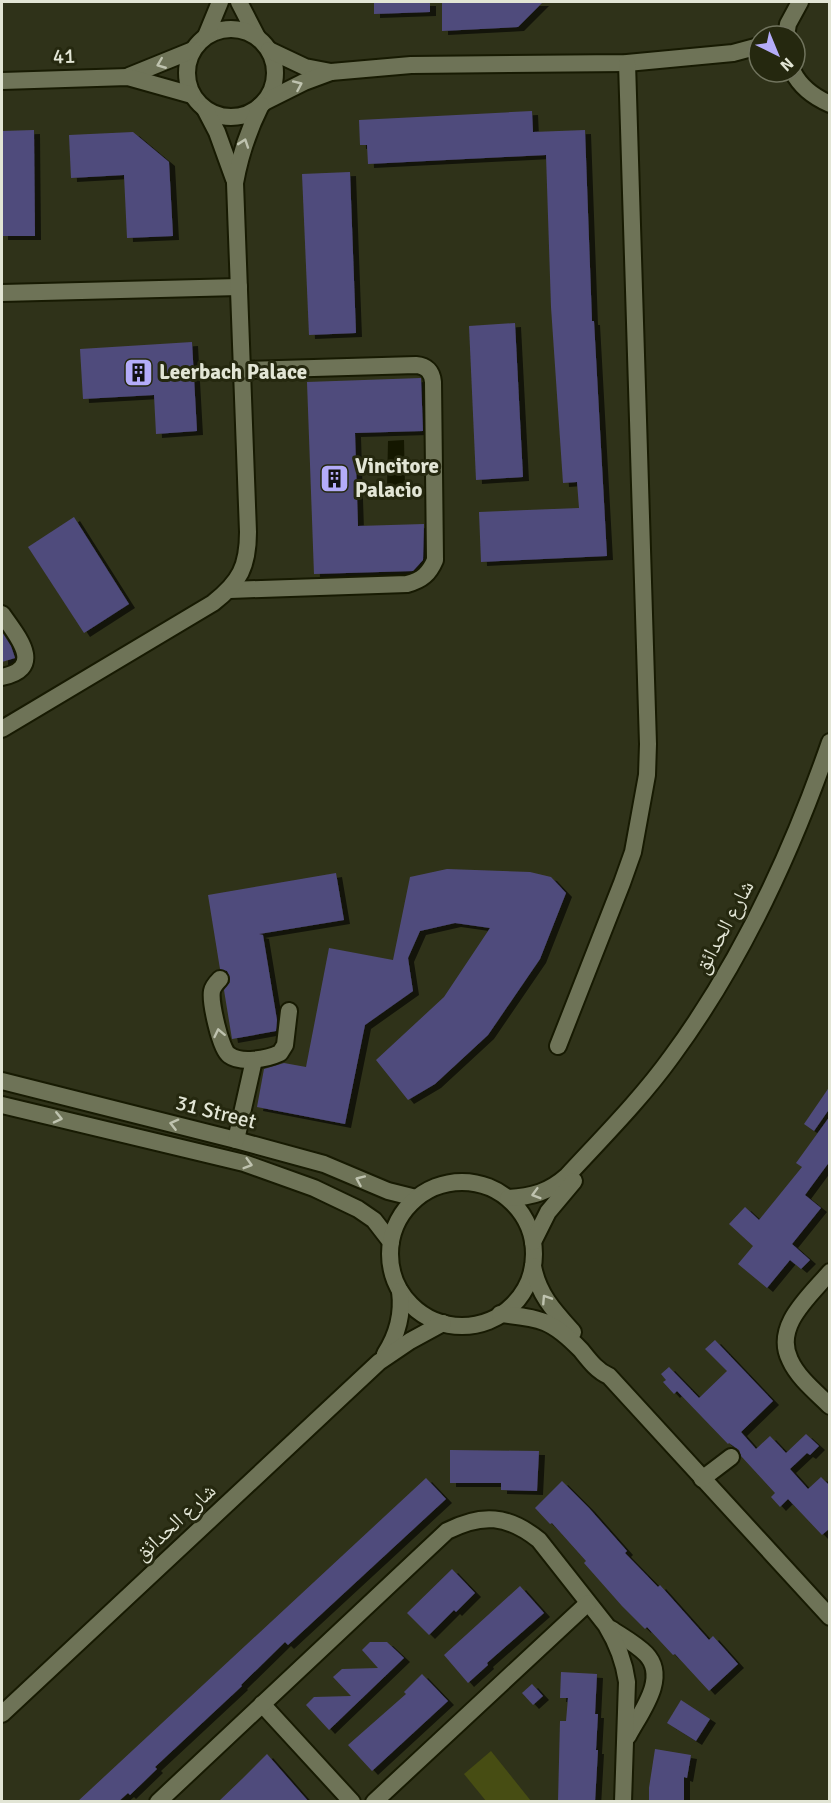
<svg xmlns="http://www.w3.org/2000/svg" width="831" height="1803" font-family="Signika,'Noto Naskh Arabic',sans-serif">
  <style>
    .green { fill: #474d13 }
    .water { fill: #141700 }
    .building { fill: #504b7c; filter: url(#shadow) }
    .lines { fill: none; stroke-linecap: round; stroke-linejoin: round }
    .minor-casing { stroke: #171a02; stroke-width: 20 }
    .minor { stroke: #6e7357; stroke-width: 16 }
    .oneway { stroke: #bfc3af }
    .labels { text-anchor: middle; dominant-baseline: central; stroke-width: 6; stroke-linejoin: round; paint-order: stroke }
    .street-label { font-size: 21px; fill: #e2e5d5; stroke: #25280f }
    .poi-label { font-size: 21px; font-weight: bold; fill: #e2e5d5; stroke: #25280f; text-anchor: start }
  </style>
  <defs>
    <filter id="shadow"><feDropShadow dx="6" dy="4" stdDeviation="0" flood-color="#0009"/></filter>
  </defs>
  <rect width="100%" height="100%" fill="#2f3219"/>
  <!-- green -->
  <polygon class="green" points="491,1751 531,1801 486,1801 464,1774"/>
  <!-- water -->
  <polygon class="water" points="404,440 405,487 397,494 387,490 388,441"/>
  <!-- building -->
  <g class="building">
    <polygon points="374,2 430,2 430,12 374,14"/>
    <polygon points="442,2 543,2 518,27 442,31"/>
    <polygon points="532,111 533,132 585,130 592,321 594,321 607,556 481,562 479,512 579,508 577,482 563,483 551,307 546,155 368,164 367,145 360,145 359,120"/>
    <polygon points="34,130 35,236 2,236 2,131"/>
    <polygon points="133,132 169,162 173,236 127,238 124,175 71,178 69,135"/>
    <polygon points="350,172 356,333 309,335 302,174"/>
    <polygon points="515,323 523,477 476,480 469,326"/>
    <polygon points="192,342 197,431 156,434 154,395 83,399 80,349"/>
    <polygon points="421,378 423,431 355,433 358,526 424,524 423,560 413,571 314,574 307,382"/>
    <polygon points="74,517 129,604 84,633 28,547"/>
    <polygon points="2,632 11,646 15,658 2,662"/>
    <polygon points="447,869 530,872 551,877 566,893 540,959 488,1035 435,1084 408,1100 376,1060 444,997 490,928 455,923 420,931 408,958 413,991 365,1025 345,1124 257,1107 264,1069 284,1063 306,1067 329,948 393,960 410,877"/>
    <polygon points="336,873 344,920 259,934 263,935 277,1020 276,1031 232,1039 224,990 230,982 230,977 227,971 220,969 208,895"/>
    <polygon points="830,1086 830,1108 814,1131 804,1124"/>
    <polygon points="830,1116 830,1161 805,1195 821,1208 792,1244 810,1260 801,1269 790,1260 767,1288 738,1264 753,1246 729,1224 745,1207 759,1220 802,1167 796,1163"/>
    <polygon points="715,1340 773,1401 741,1432 756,1449 770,1436 786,1453 806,1434 819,1446 810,1455 807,1453 790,1469 808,1489 821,1477 830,1486 830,1528 822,1535 788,1499 780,1507 771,1497 775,1493 741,1456 739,1450 729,1443 728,1444 677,1391 674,1394 663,1382 666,1380 661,1374 669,1367 699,1398 727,1371 705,1349"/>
    <polygon points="450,1450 539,1451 537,1491 501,1490 501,1483 450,1483"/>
    <polygon points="426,1478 446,1499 288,1645 285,1642 241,1685 242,1686 155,1767 157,1769 130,1795 128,1793 118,1802 77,1802"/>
    <polygon points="562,1481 589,1508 627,1551 625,1553 658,1587 660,1585 709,1640 713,1636 738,1664 709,1691 675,1654 673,1655 647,1627 645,1629 622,1606 584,1563 586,1561 552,1523 550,1524 535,1508"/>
    <polygon points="452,1569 475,1593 456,1612 454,1610 429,1635 407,1613"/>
    <polygon points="520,1586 544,1613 487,1663 488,1665 468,1683 444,1655"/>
    <polygon points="370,1642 387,1642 404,1658 329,1730 306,1705 314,1697 351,1696 333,1677 342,1669 378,1668 362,1650"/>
    <polygon points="561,1672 597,1674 595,1714 598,1714 596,1750 598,1750 595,1802 558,1802 560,1721 566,1721 568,1698 560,1698"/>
    <polygon points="422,1674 448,1701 372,1771 348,1745 406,1694 404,1692"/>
    <polygon points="532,1684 543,1696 533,1705 522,1693"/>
    <polygon points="681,1700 710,1719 696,1741 667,1723"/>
    <polygon points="655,1749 691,1755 687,1778 684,1777 684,1802 649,1802 649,1788"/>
    <polygon points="267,1754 309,1802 218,1802 242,1779"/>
  </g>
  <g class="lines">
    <defs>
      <g id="minor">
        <polyline points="239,2 257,37"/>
        <circle cx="231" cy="73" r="44"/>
        <polyline points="206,36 220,2"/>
        <polyline points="786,36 788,24 800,2"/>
        <polyline points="269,50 305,67 331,72 411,65 627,63 733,53 759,46"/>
        <path d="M793,72C801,88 814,97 830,104"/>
        <polyline points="129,76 193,50"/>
        <polyline points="2,81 128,77 192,95"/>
        <polyline points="266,101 304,82 331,72"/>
        <polyline points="205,109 217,132 234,179"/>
        <polyline points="2,293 239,287"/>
        <path d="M230,590L407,584C422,580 429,574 435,560L433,382C432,372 427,366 416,365L242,370"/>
        <path d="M2,614C17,636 46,668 2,677"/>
        <path d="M2,729L213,603C240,582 248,566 248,532L235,183C240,155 248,131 261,105"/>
        <path d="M220,979C217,982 213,986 212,991C210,1001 220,1049 229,1055C241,1064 267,1059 280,1053L285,1045L289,1011"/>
        <polyline points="558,1046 622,883 633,852 647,775 648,744 627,63"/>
        <polyline points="2,1081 236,1140 324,1164 388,1191 416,1198"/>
        <polyline points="2,1105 244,1163 314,1188 358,1209 374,1220 391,1242"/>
        <polyline points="236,1140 254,1060"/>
        <circle cx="462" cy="1254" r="72"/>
        <path d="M508,1198C532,1197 549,1192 567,1176C603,1137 641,1099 672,1056C741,962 792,852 830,742"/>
        <polyline points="533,1242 548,1212 574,1181"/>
        <path d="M533,1266C538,1294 554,1311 573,1332"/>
        <path d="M830,1272C810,1296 773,1326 790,1360C798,1378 817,1393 830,1406"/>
        <path d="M500,1314C541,1318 552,1320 581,1350C589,1360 597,1371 609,1376L830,1617"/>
        <path d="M385,1354C398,1334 403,1314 400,1291"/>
        <polyline points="702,1479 731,1457"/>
        <path d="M611,1629C623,1637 636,1644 646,1654C669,1678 640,1713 628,1736"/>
        <polyline points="262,1704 352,1802"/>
        <polyline points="2,1714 379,1362 410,1341 443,1323"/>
        <path d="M158,1802L447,1531C482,1513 508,1515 539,1540L606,1625C617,1643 624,1660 627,1682L623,1802"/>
        <polyline points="374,1802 588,1603"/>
      </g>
    </defs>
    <!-- minor casing -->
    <use href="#minor" class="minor-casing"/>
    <!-- minor -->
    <use href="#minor" class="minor"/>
  </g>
  <!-- one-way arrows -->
  <defs><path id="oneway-chevron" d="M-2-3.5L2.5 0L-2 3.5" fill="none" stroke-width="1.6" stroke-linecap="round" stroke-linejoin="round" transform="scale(1.5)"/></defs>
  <g class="oneway">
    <use href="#oneway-chevron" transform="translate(161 64) rotate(158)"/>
    <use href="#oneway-chevron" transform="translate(298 85) rotate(-24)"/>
    <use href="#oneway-chevron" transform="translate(244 143) rotate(-71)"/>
    <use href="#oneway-chevron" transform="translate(219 1033) rotate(-102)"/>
    <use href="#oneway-chevron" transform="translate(58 1118) rotate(13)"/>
    <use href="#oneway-chevron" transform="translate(174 1124) rotate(-166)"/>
    <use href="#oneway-chevron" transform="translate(248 1164) rotate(16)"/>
    <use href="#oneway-chevron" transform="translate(360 1180) rotate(-156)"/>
    <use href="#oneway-chevron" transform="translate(536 1194) rotate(164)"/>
    <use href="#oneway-chevron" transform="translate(546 1299) rotate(-123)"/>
  </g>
  <!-- icons -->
  <defs>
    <symbol id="building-square" viewBox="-11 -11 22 22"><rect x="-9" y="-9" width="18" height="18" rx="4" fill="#b4acf9" stroke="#25280f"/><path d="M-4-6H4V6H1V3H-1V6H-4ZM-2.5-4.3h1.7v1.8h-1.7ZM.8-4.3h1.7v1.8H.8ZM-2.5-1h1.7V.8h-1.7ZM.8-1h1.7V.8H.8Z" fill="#111"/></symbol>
  </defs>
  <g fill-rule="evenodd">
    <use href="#building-square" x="122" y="356" width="33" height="33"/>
    <use href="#building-square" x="318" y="462" width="33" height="33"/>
  </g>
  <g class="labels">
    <!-- street labels -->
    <g class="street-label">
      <text transform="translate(64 56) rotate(-2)">41</text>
      <text transform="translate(724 927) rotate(-62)">شارع الحدائق</text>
      <text transform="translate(216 1112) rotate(14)">31 Street</text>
      <text transform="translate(175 1522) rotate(-43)">شارع الحدائق</text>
    </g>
    <!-- poi labels -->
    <g class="poi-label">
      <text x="159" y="372">Leerbach Palace</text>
      <text x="355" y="466">Vincitore<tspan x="355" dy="24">Palacio</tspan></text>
    </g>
  </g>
  <!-- border -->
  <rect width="831" height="1803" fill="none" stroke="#e2e5d5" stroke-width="6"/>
  <!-- north arrow -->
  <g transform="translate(777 54) rotate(137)"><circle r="28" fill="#25280f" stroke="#71745e" stroke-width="1.5"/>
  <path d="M0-4.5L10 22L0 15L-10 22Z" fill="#b4acf9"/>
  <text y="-9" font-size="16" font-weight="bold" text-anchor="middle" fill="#e2e5d5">N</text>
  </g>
</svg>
